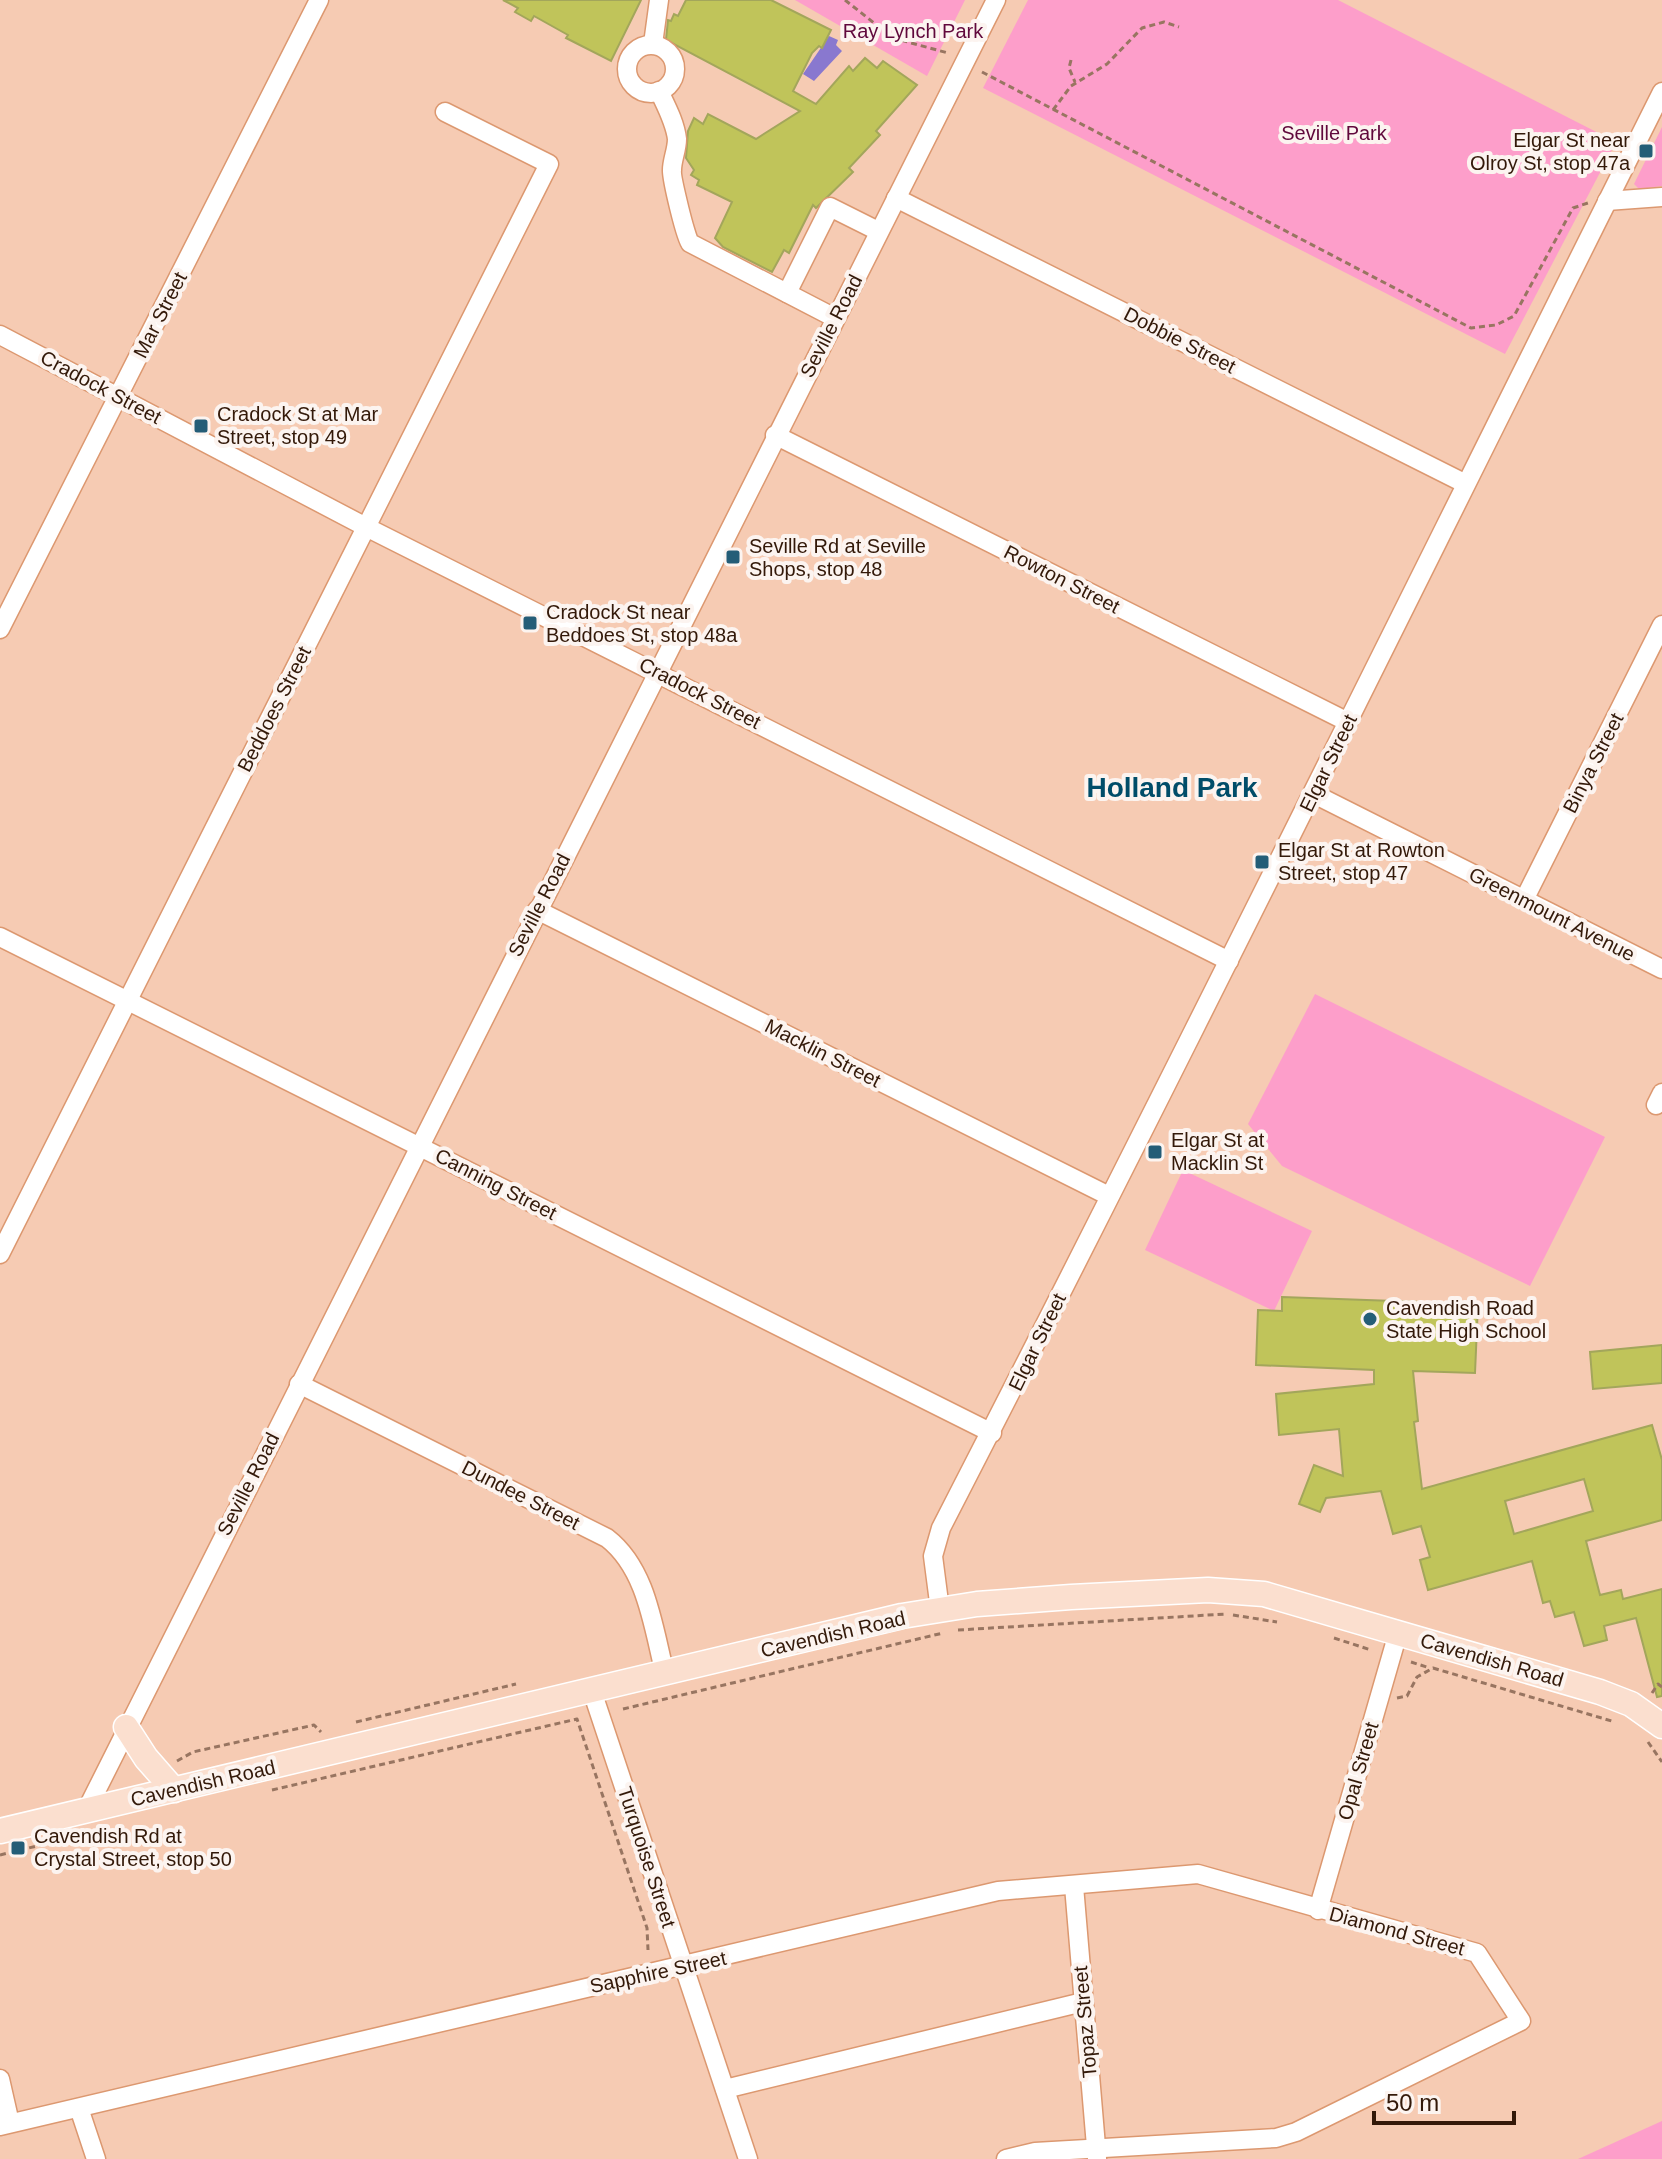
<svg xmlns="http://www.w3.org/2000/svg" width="1662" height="2159" font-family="Helvetica,sans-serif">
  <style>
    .green { fill: #fd9eca }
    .water { fill: #8978cf }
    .building { fill: #c0c45a; stroke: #a3a65b; stroke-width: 2; fill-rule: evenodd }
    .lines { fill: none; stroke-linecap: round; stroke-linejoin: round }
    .minor-casing { stroke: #dc9870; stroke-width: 21 }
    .major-casing { stroke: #fff; stroke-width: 27 }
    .path { stroke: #987561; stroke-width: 3; stroke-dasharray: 6 4; stroke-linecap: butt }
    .minor { stroke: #fff; stroke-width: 18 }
    .major { stroke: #fbdfcf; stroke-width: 24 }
    .poi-dot { fill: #245d77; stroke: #fcf4f0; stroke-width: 3 }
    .labels { text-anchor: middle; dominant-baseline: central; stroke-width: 8; stroke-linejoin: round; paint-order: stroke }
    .park-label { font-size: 20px; fill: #60083c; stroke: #fcf4f0 }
    .poi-label { font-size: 20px; fill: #331909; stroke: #fcf4f0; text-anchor: start }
    .street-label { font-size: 20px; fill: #331909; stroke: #fcf4f0 }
    .district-label { font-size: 28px; font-weight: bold; fill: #004d69; stroke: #fcf4f0 }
  </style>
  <rect width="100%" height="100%" fill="#f6cbb3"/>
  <!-- green -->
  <g class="green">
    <polygon points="795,0 965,0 927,76"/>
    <polygon points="1028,0 1338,0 1616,142 1505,354 983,88"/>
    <polygon points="1662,127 1662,186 1639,189 1634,184"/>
    <polygon points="1315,994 1605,1137 1530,1286 1282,1166 1248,1124"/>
    <polygon points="1183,1170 1312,1231 1274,1311 1145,1250"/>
    <polygon points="1662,2121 1662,2159 1578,2159"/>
  </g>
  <!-- water -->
  <polygon class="water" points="829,36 838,40 836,45 842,51 814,81 803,74"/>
  <!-- building -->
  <g class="building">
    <polygon points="503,0 641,0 611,61 566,38 568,35 534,16 531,21 515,12 518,8"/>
    <polygon points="686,0 771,0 831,30 822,48 819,46 812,53 793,91 816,104 849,66 853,71 865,58 877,68 883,61 917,85 876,131 880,135 849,168 853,172 816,208 813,205 789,253 784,250 772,272 723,247 715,238 732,202 697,185 699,180 691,175 694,170 686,158 688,131 694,118 703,124 708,114 756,139 800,111 666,40 668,20 671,21 674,14 678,16"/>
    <path d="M1282,1297L1478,1304L1475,1373L1413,1371L1418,1421L1414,1422L1422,1489L1652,1425L1662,1460V1520L1586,1541L1600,1595L1621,1590L1623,1599L1662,1589V1696L1657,1697L1636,1618L1604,1626L1607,1640L1584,1646L1574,1612L1555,1617L1550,1601L1543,1603L1532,1561L1428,1590L1420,1560L1430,1557L1421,1526L1393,1534L1381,1491L1326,1498L1320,1512L1299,1504L1314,1465L1343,1476L1339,1429L1279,1435L1276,1394L1374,1384V1370L1256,1365L1258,1310L1282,1311ZM1584,1479L1593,1511L1514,1534L1505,1501Z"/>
    <polygon points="1662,1345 1662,1383 1593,1389 1590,1352"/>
  </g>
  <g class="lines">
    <defs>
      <g id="minor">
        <polyline points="653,44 659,0"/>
        <circle cx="651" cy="69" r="24"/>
        <path d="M659,91C666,106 675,122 677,139C677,150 672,160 672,170C671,177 686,239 690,243L835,318"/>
        <polyline points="896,198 1464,483"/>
        <polyline points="1607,201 1662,197"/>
        <polyline points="787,293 830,207 878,231"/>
        <polyline points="0,335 366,527 1229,961"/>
        <polyline points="775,435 1348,722"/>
        <polyline points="0,629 319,0"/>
        <polyline points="1314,794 1662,969"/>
        <polyline points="1524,900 1662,625"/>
        <polyline points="537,910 1109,1196"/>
        <polyline points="0,937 992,1433"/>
        <polyline points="1656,1105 1662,1093"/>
        <polyline points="0,1254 549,164 445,112"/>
        <path d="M299,1384L607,1538C647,1569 653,1627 665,1674"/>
        <path d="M940,1610L933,1556L941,1528C1186,1052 1422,571 1662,92"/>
        <polyline points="592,1691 748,2159"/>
        <polyline points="86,1811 996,0"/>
        <polyline points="1074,1886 1097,2158"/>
        <polyline points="1318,1910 1398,1633"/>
        <polyline points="0,2079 10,2123"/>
        <polyline points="725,2089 1083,2002"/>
        <polyline points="79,2108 96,2159"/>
        <polyline points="0,2126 998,1891 1198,1874 1477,1953 1521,2021 1296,2132 1276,2138 1035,2152 1006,2159"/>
      </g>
      <g id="major">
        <polyline points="126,1727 146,1758 174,1790"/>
        <polyline points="0,1831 902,1616 977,1604 1071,1597 1208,1590 1264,1594 1600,1692 1631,1704 1662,1726"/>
      </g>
    </defs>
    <!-- minor casing -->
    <use href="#minor" class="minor-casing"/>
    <!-- major casing -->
    <use href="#major" class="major-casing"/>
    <!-- path -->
    <g class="path">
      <polyline points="845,0 893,38 948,53"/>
      <polyline points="1071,60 1069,68 1075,82"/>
      <polyline points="982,72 1471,328 1496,325 1514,316 1573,208 1588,203"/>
      <polyline points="1053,110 1071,86 1107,64 1142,28 1164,22 1179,27"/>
      <polyline points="1233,1615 1277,1622"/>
      <polyline points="958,1630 1226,1614"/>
      <polyline points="1334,1638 1371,1650"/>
      <polyline points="1411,1662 1430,1668"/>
      <polyline points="1652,1693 1658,1684 1662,1687"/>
      <polyline points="1397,1698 1407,1696 1417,1677 1433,1668 1615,1722"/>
      <polyline points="623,1709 943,1633"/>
      <polyline points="356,1722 516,1684"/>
      <polyline points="1648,1742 1662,1762"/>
      <polyline points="177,1761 193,1752 314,1725 321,1732"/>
      <polyline points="272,1790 577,1719 647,1928 648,1950"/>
      <polyline points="0,1855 86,1834"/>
    </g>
    <!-- minor -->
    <use href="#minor" class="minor"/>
    <!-- major -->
    <use href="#major" class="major"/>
  </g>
  <!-- markers -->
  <g class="poi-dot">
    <rect x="1638" y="143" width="16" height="16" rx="4"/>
    <rect x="193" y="418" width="16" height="16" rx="4"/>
    <rect x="725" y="549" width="16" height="16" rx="4"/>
    <rect x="522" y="615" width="16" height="16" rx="4"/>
    <rect x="1254" y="854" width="16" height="16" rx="4"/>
    <rect x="1147" y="1144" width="16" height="16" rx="4"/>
    <circle cx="1370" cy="1319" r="8"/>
    <rect x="10" y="1840" width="16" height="16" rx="4"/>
  </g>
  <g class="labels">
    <!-- park labels -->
    <g class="park-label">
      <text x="913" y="31">Ray Lynch Park</text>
      <text x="1334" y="133">Seville Park</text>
    </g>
    <!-- poi labels -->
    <g class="poi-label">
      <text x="1630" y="140" text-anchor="end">Elgar St near<tspan x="1630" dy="23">Olroy St, stop 47a</tspan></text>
      <text x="217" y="414">Cradock St at Mar<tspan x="217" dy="23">Street, stop 49</tspan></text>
      <text x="749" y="546">Seville Rd at Seville<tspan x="749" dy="23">Shops, stop 48</tspan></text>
      <text x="546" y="612">Cradock St near<tspan x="546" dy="23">Beddoes St, stop 48a</tspan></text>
      <text x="1278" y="850">Elgar St at Rowton<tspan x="1278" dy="23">Street, stop 47</tspan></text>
      <text x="1171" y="1140">Elgar St at<tspan x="1171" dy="23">Macklin St</tspan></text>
      <text x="1386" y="1308">Cavendish Road<tspan x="1386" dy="23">State High School</tspan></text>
      <text x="34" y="1836">Cavendish Rd at<tspan x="34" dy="23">Crystal Street, stop 50</tspan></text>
    </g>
    <!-- street labels -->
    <g class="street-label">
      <text transform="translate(160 315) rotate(-63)">Mar Street</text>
      <text transform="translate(831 326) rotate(-63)">Seville Road</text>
      <text transform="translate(1180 340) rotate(27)">Dobbie Street</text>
      <text transform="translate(101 387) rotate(28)">Cradock Street</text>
      <text transform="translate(1062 579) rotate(27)">Rowton Street</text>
      <text transform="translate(700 693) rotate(27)">Cradock Street</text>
      <text transform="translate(274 709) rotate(-63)">Beddoes Street</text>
      <text transform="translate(1328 763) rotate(-64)">Elgar Street</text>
      <text transform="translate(1593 763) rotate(-63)">Binya Street</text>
      <text transform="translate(539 905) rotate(-63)">Seville Road</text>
      <text transform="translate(1552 914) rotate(27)">Greenmount Avenue</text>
      <text transform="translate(823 1053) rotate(27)">Macklin Street</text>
      <text transform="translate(496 1184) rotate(27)">Canning Street</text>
      <text transform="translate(1037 1342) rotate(-64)">Elgar Street</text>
      <text transform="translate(248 1484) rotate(-63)">Seville Road</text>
      <text transform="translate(521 1495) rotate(27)">Dundee Street</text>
      <text transform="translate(833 1634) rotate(-13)">Cavendish Road</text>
      <text transform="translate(1492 1660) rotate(16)">Cavendish Road</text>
      <text transform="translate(1358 1771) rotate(-74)">Opal Street</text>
      <text transform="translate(203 1783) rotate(-13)">Cavendish Road</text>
      <text transform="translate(647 1857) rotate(72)">Turquoise Street</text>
      <text transform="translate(1397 1931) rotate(15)">Diamond Street</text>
      <text transform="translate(658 1972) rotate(-12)">Sapphire Street</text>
      <text transform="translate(1085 2022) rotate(-95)">Topaz Street</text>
    </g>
    <!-- district labels -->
    <g class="district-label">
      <text x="1172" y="787">Holland Park</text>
    </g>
  </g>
  <!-- scale -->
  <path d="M1374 2111v12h140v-12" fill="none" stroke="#331909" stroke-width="4"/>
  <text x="1386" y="2111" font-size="24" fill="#331909" stroke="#fcf4f0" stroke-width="6" paint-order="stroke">50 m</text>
</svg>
